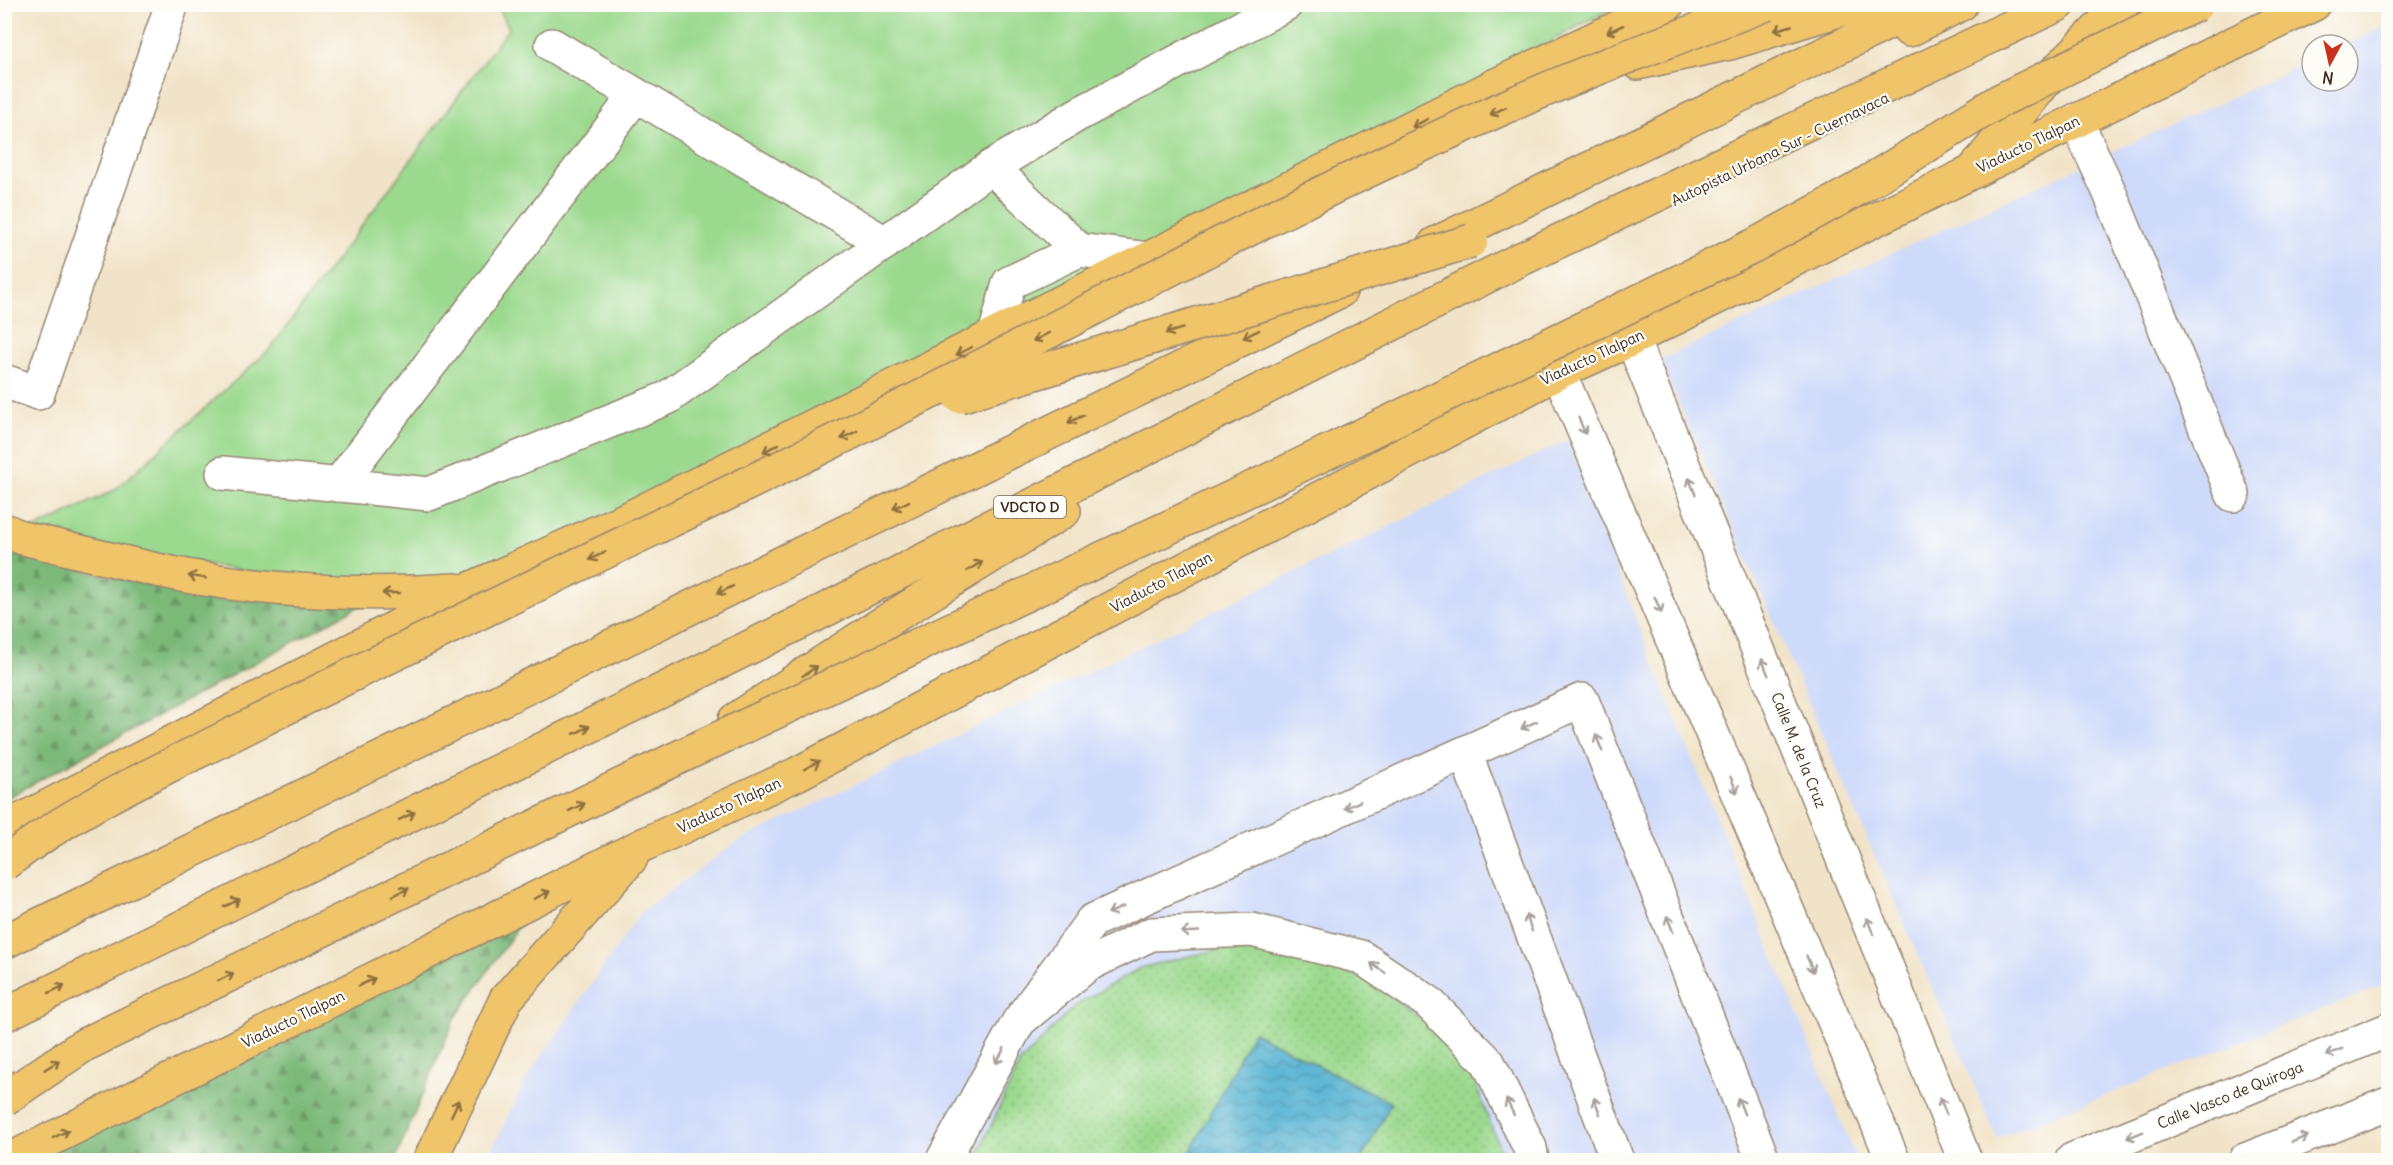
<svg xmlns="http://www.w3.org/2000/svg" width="2393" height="1165" font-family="Delius,sans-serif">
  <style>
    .built { fill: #cedafa }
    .forest { fill: url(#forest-firs); stroke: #5c724c; stroke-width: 1.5 }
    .garden { fill: url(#garden-dots); stroke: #6b8256; stroke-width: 1.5 }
    .pitch { fill: #9bd98e; stroke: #6b8256; stroke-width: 1.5 }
    .water { fill: url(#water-waves); stroke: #486e78; stroke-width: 1.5 }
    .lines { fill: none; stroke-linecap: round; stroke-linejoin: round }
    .minor-casing { stroke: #968672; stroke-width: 36 }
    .major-casing { stroke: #968672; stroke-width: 36 }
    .highway-casing { stroke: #968672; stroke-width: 36 }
    .minor { stroke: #fff; stroke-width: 33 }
    .major { stroke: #f0c469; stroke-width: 33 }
    .highway { stroke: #f0c469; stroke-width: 33 }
    .highway-bridge-casing { stroke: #968672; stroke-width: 36; stroke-linecap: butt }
    .highway-bridge { stroke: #f0c469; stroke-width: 33 }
    .oneway { stroke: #8c6f40 }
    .oneway2 { stroke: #a79f9a }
    .labels { text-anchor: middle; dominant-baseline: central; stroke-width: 4.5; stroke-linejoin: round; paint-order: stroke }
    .shield { fill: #fdfcf7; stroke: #75695f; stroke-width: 1.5 }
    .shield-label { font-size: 14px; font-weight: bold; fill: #3b2a1e }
    .street-label { font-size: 15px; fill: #3b2a1e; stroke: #fdfcf7 }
  </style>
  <defs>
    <pattern id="forest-firs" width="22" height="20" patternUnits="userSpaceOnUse" patternTransform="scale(1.5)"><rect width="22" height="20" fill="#7cb979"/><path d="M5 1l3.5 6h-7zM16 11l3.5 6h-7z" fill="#679763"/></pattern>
    <pattern id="garden-dots" width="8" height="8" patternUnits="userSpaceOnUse" patternTransform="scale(1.5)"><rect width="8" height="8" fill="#9bd98e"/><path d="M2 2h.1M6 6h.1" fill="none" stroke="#86ba7a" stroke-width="1.8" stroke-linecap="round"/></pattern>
    <pattern id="water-waves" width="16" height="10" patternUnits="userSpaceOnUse" patternTransform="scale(1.5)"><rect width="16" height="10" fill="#55b3d3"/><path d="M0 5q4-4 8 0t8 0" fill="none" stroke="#4892ab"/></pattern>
  </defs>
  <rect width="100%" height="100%" fill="#fdfcf7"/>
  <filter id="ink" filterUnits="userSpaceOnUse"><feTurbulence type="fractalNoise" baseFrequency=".0167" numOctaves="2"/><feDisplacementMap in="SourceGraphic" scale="12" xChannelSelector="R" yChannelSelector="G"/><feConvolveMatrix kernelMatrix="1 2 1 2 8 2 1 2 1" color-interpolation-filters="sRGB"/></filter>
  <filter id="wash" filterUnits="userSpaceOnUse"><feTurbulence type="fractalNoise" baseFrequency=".008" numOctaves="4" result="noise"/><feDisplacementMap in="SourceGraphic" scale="24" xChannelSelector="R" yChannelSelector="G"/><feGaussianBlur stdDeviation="1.35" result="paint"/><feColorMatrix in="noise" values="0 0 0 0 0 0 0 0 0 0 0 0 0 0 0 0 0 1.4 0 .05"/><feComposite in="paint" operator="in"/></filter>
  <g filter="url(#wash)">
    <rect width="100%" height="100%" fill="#f1e3c7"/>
    <!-- built -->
    <g class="built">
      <polygon points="2388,25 2388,984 1997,1138 1660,360 2312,60 2312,81 2348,81 2348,45 2345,45"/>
      <polygon points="1568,440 1648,651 1857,1160 487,1160 526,1079 641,912 737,842"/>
    </g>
    <!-- forest -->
    <g class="forest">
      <polygon points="5,553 216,600 367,602 5,799"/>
      <polygon points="521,923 454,1020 395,1160 8,1160"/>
    </g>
    <!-- garden -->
    <polygon class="garden" points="1215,950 1293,953 1366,979 1427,1023 1475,1083 1504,1160 1361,1160 1391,1103 1254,1032 1186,1160 975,1160 1020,1063 1073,1007 1140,968"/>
    <!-- pitch -->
    <polygon class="pitch" points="497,5 1617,5 1319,169 469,584 355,590 24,534 115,490 270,349 509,28"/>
    <!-- water -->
    <polygon class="water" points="1253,1032 1391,1103 1361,1160 1186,1160"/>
  </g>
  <g filter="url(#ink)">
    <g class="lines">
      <defs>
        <g id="minor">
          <polyline points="552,45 885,243"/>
          <polyline points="2076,120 2109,191 2233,495"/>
          <polyline points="991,167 1077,115 1286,4"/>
          <polyline points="995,335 1009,283 1079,250 1149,259"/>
          <polyline points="1632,339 1965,1160"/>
          <polyline points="1559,372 1893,1160"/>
          <polyline points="4,381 38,393 172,4"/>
          <polyline points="223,473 429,494 667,398 991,167 1079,250"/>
          <polyline points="338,485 636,95"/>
          <polyline points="1466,755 1617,1160"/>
          <polyline points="1019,1021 1092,921 1582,700 1763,1160"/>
          <polyline points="943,1160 1019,1021 1087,965 1151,934 1252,930 1361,957 1428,1002 1488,1062 1530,1148 1532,1160"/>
          <polyline points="2072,1160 2388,1030"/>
          <polyline points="2245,1160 2388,1104"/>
        </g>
        <g id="major">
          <path d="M4,530L23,538C79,551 136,567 192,577C279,592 368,596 456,590"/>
          <polyline points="4,829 470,589 631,517 1494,86 1668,4"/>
          <polyline points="9,1160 643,845 797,774 1559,372 1632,339 2314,4"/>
          <polyline points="430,1160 506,999 631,858"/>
        </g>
        <g id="highway">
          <polyline points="1909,30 1961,4"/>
          <polyline points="1638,63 1730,43 1859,4"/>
          <polyline points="1494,86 1563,76"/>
          <polyline points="1973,171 2043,84 2123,4"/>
          <polyline points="1435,244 1927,4"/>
          <polyline points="735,720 880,625 1064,511"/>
          <polyline points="4,942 1340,291"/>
          <polyline points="4,1015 823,611 1517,261 2059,4"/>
        </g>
      </defs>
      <!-- minor casing -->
      <use href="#minor" class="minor-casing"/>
      <!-- major casing -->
      <use href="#major" class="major-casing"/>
      <!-- highway casing -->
      <use href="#highway" class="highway-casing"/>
      <!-- minor -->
      <use href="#minor" class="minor"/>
      <!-- major -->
      <use href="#major" class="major"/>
      <!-- highway -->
      <use href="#highway" class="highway"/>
      <defs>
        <g id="highway-bridge">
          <polyline points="959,396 1471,241"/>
          <path d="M4,864C79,805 169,767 253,724C412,644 572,568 732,491C993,366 1245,222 1510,105C1594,68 1681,36 1767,4"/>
          <polyline points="4,1099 84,1045 673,760 1278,476 1753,246 1852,192 1999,101 2197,4"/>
        </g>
      </defs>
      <!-- highway-bridge casing -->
      <use href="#highway-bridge" class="highway-bridge-casing"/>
      <!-- highway-bridge -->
      <use href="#highway-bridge" class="highway-bridge"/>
    </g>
    <!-- one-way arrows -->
    <defs><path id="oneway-shaft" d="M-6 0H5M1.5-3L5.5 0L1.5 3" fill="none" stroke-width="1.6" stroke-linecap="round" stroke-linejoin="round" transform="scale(1.5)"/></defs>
    <g class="oneway">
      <use href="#oneway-shaft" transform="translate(1783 28) rotate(164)"/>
      <use href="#oneway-shaft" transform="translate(1615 29) rotate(155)"/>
      <use href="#oneway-shaft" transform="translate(1498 111) rotate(155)"/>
      <use href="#oneway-shaft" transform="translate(1420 123) rotate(153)"/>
      <use href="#oneway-shaft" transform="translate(1174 331) rotate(163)"/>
      <use href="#oneway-shaft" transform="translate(1251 334) rotate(154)"/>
      <use href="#oneway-shaft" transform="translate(1041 337) rotate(152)"/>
      <use href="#oneway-shaft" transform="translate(964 351) rotate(153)"/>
      <use href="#oneway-shaft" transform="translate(1076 419) rotate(154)"/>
      <use href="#oneway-shaft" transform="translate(849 435) rotate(154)"/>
      <use href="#oneway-shaft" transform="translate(771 448) rotate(153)"/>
      <use href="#oneway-shaft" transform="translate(901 505) rotate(154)"/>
      <use href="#oneway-shaft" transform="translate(597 556) rotate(154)"/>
      <use href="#oneway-shaft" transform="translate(975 566) rotate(-32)"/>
      <use href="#oneway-shaft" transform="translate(197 577) rotate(-171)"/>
      <use href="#oneway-shaft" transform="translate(725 590) rotate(154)"/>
      <use href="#oneway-shaft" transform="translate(391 593) rotate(180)"/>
      <use href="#oneway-shaft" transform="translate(810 671) rotate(-33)"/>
      <use href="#oneway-shaft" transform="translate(582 730) rotate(-26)"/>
      <use href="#oneway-shaft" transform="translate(812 765) rotate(-28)"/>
      <use href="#oneway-shaft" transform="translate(577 807) rotate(-26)"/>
      <use href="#oneway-shaft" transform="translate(407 816) rotate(-26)"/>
      <use href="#oneway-shaft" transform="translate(401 892) rotate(-26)"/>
      <use href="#oneway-shaft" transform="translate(542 895) rotate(-26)"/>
      <use href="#oneway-shaft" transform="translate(232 903) rotate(-26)"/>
      <use href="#oneway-shaft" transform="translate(226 977) rotate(-26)"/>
      <use href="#oneway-shaft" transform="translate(367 982) rotate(-26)"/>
      <use href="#oneway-shaft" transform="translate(57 989) rotate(-26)"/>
      <use href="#oneway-shaft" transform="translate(52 1065) rotate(-32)"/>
      <use href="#oneway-shaft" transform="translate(455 1108) rotate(-65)"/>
      <use href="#oneway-shaft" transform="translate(61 1134) rotate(-26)"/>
    </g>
    <g class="oneway2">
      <use href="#oneway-shaft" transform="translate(1582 426) rotate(67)"/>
      <use href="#oneway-shaft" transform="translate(1692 486) rotate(-112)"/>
      <use href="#oneway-shaft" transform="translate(1658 605) rotate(67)"/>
      <use href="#oneway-shaft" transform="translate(1765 667) rotate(-112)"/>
      <use href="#oneway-shaft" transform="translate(1529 725) rotate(155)"/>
      <use href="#oneway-shaft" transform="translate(1599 743) rotate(-111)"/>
      <use href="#oneway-shaft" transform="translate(1734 785) rotate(67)"/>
      <use href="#oneway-shaft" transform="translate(1352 805) rotate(156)"/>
      <use href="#oneway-shaft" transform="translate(1116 910) rotate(156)"/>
      <use href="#oneway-shaft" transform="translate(1529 923) rotate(-110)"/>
      <use href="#oneway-shaft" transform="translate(1670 924) rotate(-111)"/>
      <use href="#oneway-shaft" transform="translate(1870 926) rotate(-112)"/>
      <use href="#oneway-shaft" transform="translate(1190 932) rotate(177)"/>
      <use href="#oneway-shaft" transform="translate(1810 964) rotate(67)"/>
      <use href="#oneway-shaft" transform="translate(1378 968) rotate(-146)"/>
      <use href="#oneway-shaft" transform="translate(2334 1052) rotate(158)"/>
      <use href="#oneway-shaft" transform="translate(1000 1056) rotate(119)"/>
      <use href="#oneway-shaft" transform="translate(1597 1106) rotate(-110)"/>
      <use href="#oneway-shaft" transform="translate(1741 1106) rotate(-111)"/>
      <use href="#oneway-shaft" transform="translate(1943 1106) rotate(-112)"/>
      <use href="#oneway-shaft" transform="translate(1510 1107) rotate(-116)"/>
      <use href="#oneway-shaft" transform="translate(2135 1135) rotate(158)"/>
      <use href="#oneway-shaft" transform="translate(2300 1139) rotate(-22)"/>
    </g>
  </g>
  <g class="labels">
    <!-- shield labels -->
    <rect class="shield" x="994" y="496" width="72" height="22" rx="4.5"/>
    <g class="shield-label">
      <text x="1030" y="507">VDCTO D</text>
    </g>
    <!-- street labels -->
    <g class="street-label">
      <text transform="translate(2028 144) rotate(-26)">Viaducto Tlalpan</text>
      <text transform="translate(1780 149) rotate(-26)">Autopista Urbana Sur - Cuernavaca</text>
      <text transform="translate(1592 357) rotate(-25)">Viaducto Tlalpan</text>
      <text transform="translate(1161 582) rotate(-28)">Viaducto Tlalpan</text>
      <text transform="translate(1799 750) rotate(68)">Calle M. de la Cruz</text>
      <text transform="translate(729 805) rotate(-25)">Viaducto Tlalpan</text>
      <text transform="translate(293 1019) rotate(-26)">Viaducto Tlalpan</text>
      <text transform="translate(2230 1095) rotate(-22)">Calle Vasco de Quiroga</text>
    </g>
  </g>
  <!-- margin -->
  <rect width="2393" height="1165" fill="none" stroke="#fdfcf7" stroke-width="24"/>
  <!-- north arrow -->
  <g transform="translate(2330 63) rotate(188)"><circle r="28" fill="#fdfcf7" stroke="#afa8a0" stroke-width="1.5"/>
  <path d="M0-4.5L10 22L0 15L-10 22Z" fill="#c8321e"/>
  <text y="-9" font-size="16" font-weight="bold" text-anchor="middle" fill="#3b2a1e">N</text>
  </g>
</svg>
